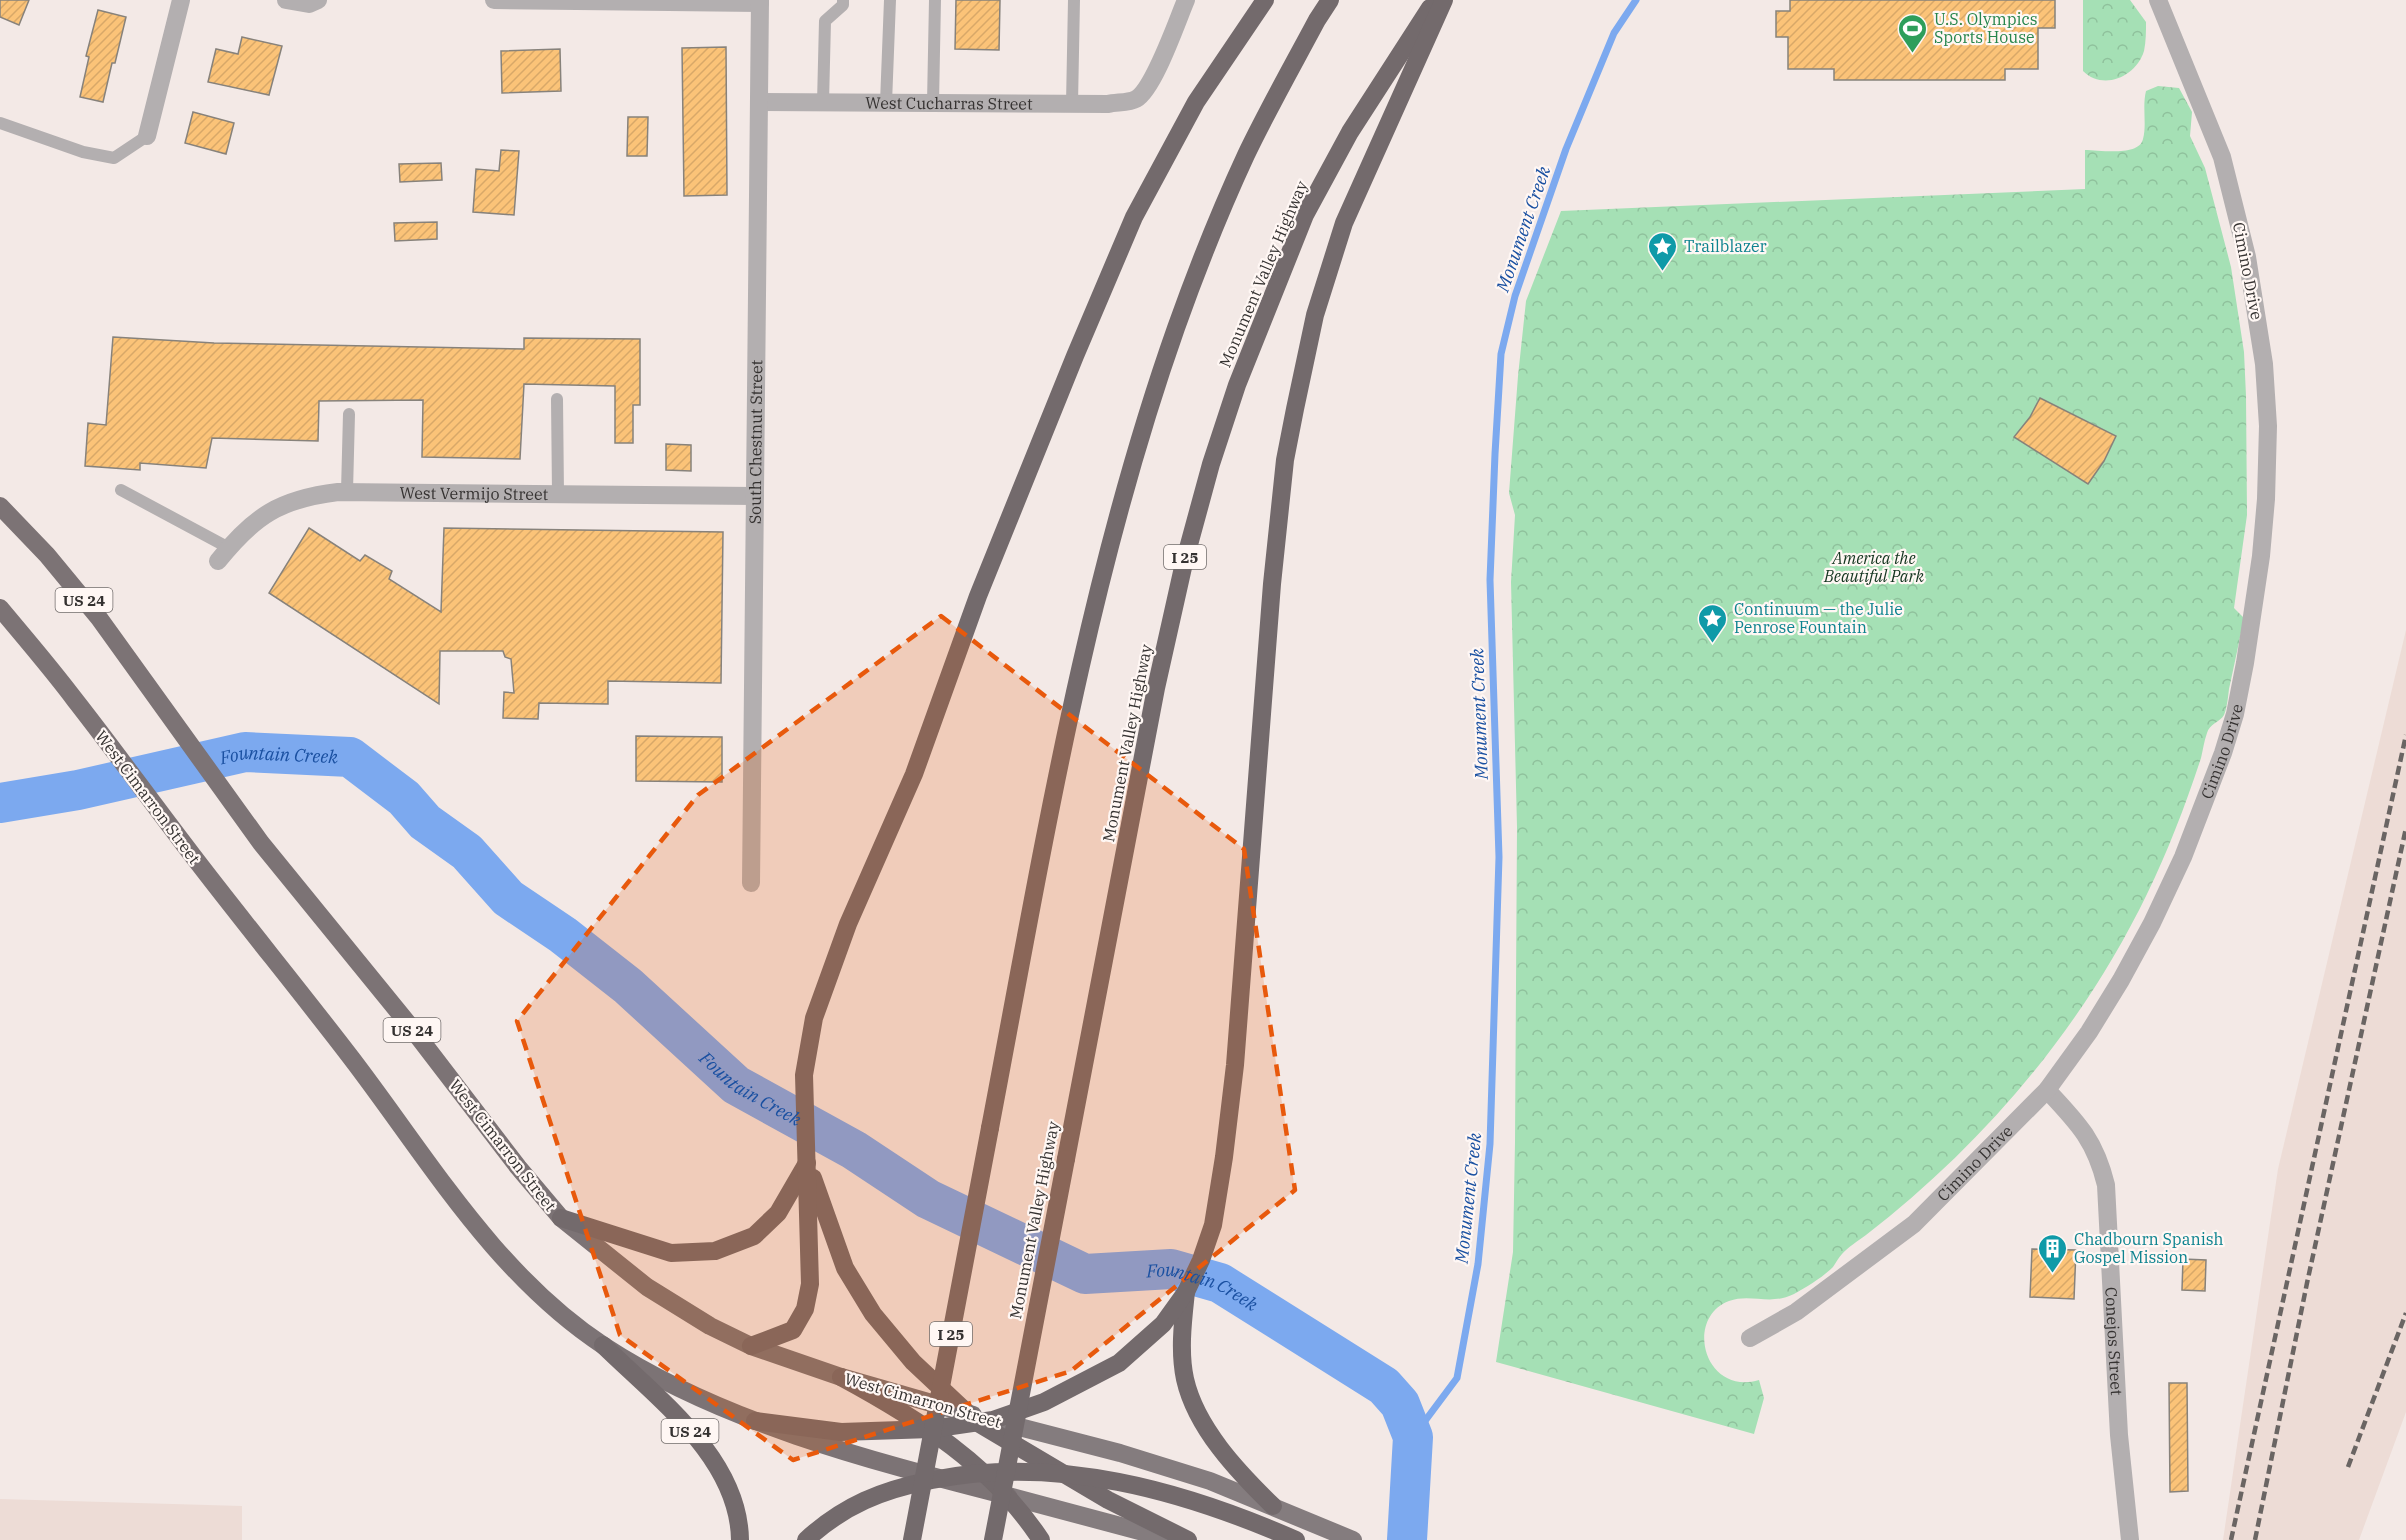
<svg xmlns="http://www.w3.org/2000/svg" width="2406" height="1540" font-family="'IBM Plex Serif',serif">
  <style>
    .built { fill: #eddcd6 }
    .park { fill: url(#park-crowns) }
    .lines { fill: none; stroke-linecap: round; stroke-linejoin: round }
    .stream { stroke: #7ca9ef; stroke-width: 7 }
    .river { stroke: #7ca9ef; stroke-width: 40 }
    .building { fill: url(#building-hatch); stroke: #87827b; stroke-width: 1.5 }
    .service { stroke: #b3afb0; stroke-width: 12 }
    .minor { stroke: #b3afb0; stroke-width: 18 }
    .primary { stroke: #847c7e; stroke-width: 18 }
    .trunk { stroke: #7c7375; stroke-width: 18 }
    .motorway { stroke: #736a6c; stroke-width: 18 }
    .rail { stroke: #6a6563; stroke-width: 4.5; stroke-dasharray: 9 4.5; stroke-linecap: butt }
    .motorway-bridge { stroke: #736a6c; stroke-width: 18 }
    .marked { fill: #e8590c; fill-opacity: 0.2; stroke: #e8590c; stroke-width: 4.5; stroke-dasharray: 12 8; stroke-linejoin: round }
    .labels { text-anchor: middle; dominant-baseline: central; stroke-width: 4.5; stroke-linejoin: round; paint-order: stroke }
    .shield { fill: #fff7f4; stroke: #726d6c; stroke-width: 1.5 }
    .shield-label { font-size: 15px; font-weight: bold; fill: #353231 }
    .leisure-label { font-size: 16px; fill: #27864d; stroke: #fff7f4; text-anchor: start }
    .street-label { font-size: 16px; fill: #353231; stroke: #fff7f4 }
    .culture-label { font-size: 16px; fill: #0d838f; stroke: #fff7f4; text-anchor: start }
    .park-label { font-size: 16px; font-style: italic; fill: #12341e; stroke: #fff7f4 }
    .water-label { font-size: 18px; font-style: italic; fill: #1a50a1; stroke: #fff7f4 }
  </style>
  <defs>
    <pattern id="park-crowns" width="20" height="18" patternUnits="userSpaceOnUse" patternTransform="scale(1.5)"><rect width="20" height="18" fill="#a5e0b5"/><path d="M2 6a3 3 0 1 1 6 0M12 15a3 3 0 1 1 6 0" fill="none" stroke="#8fc19c"/></pattern>
    <pattern id="building-hatch" width="6" height="6" patternUnits="userSpaceOnUse" patternTransform="scale(1.5)"><rect width="6" height="6" fill="#fbc378"/><path d="M-1 1l2-2M0 6l6-6M5 7l2-2" fill="none" stroke="#d8a868"/></pattern>
  </defs>
  <rect width="100%" height="100%" fill="#f3e9e6"/>
  <!-- built -->
  <g class="built">
    <polygon points="2406,630 2406,1412 2359,1540 2223,1540 2278,1169"/>
    <polygon points="0,1499 242,1506 242,1540 0,1540"/>
  </g>
  <!-- park -->
  <g class="park">
    <path d="M2083,0H2130L2146,22C2146,32 2146,41 2144,51C2136,77 2103,91 2083,71Z"/>
    <path d="M2158,86L2179,88L2192,112L2190,136L2205,168L2231,267L2244,352L2246,396L2247,515L2234,608L2244,618C2239,642 2234,666 2229,689C2228,697 2227,708 2224,715C2220,722 2209,724 2207,733C2204,741 2203,750 2201,758C2186,804 2168,851 2147,894C2082,1028 1984,1144 1866,1235C1858,1241 1848,1247 1842,1254C1838,1258 1836,1263 1833,1267C1823,1277 1807,1287 1794,1294C1770,1306 1751,1293 1729,1301C1684,1318 1704,1396 1759,1380L1764,1398L1754,1434L1496,1362L1513,1252L1515,1142L1517,827L1511,582L1515,515L1509,493L1518,376L1526,301L1561,211L2085,189V150C2100,150 2139,157 2143,139C2147,124 2142,107 2146,91Z"/>
  </g>
  <g class="lines">
    <!-- stream -->
    <polyline class="stream" points="1413,1437 1457,1378 1478,1264 1490,1144 1499,857 1490,580 1495,454 1501,354 1515,296 1566,149 1614,33 1636,0"/>
    <!-- river -->
    <path class="river" id="s1" d="M0,803L78,790L245,752L350,757L404,798L425,822L467,852L508,898L563,935L628,986L736,1085L854,1150L928,1199L1085,1274L1171,1269L1220,1283L1384,1386L1400,1404L1413,1437L1407,1540"/>
  </g>
  <!-- building -->
  <g class="building">
    <polygon points="0,0 29,0 19,25 0,17"/>
    <polygon points="956,0 1000,0 999,50 955,49"/>
    <polygon points="1790,0 2055,0 2055,28 2038,28 2038,69 2005,69 2005,80 1834,80 1834,69 1788,69 1788,37 1776,37 1776,11 1790,11"/>
    <polygon points="98,10 126,17 115,63 112,63 103,102 80,97 89,57 86,56"/>
    <polygon points="242,37 282,46 269,95 208,82 216,49 238,54"/>
    <polygon points="726,47 727,195 684,196 682,48"/>
    <polygon points="560,49 561,91 502,93 501,51"/>
    <polygon points="193,112 234,123 226,154 185,143"/>
    <polygon points="628,117 648,117 647,156 627,156"/>
    <polygon points="501,150 519,151 514,215 473,212 476,169 499,171"/>
    <polygon points="441,163 442,180 400,182 399,164"/>
    <polygon points="437,222 437,239 395,241 394,223"/>
    <polygon points="113,337 214,343 524,349 524,338 640,339 640,405 633,405 633,443 615,443 615,386 524,384 520,459 422,457 423,400 319,401 318,441 212,438 206,468 140,463 140,470 85,466 88,423 106,425"/>
    <polygon points="2040,398 2116,436 2104,461 2088,484 2014,437 2030,417"/>
    <polygon points="666,444 691,445 691,471 666,470"/>
    <polygon points="309,528 360,561 365,555 392,571 389,579 441,612 444,528 723,532 721,683 608,681 608,704 539,703 538,719 503,718 504,692 514,693 511,659 505,657 503,651 440,651 439,704 269,593"/>
    <polygon points="636,736 722,737 722,782 636,781"/>
    <polygon points="2032,1249 2076,1250 2074,1299 2030,1297"/>
    <polygon points="2183,1259 2206,1260 2205,1291 2182,1290"/>
    <polygon points="2169,1383 2187,1383 2188,1491 2170,1492"/>
  </g>
  <g class="lines">
    <!-- service -->
    <g class="service">
      <polyline points="823,103 825,21 843,5 843,0"/>
      <polyline points="886,103 890,0"/>
      <polyline points="933,103 935,0"/>
      <polyline points="1072,104 1074,0"/>
      <polyline points="0,123 83,152 114,158 147,136"/>
      <polyline points="557,399 558,494"/>
      <polyline points="121,490 229,548"/>
      <polyline points="347,491 349,414"/>
    </g>
    <!-- minor -->
    <g class="minor">
      <polyline points="286,0 309,4 318,0"/>
      <polyline points="494,0 760,3"/>
      <path id="s2" d="M761,102L1108,104C1116,102 1129,103 1136,99C1154,89 1177,21 1186,0"/>
      <polyline points="147,136 181,0"/>
      <path id="s3" d="M218,561C254,516 280,499 338,492L755,496"/>
      <path id="s4" d="M751,883L760,0"/>
      <path id="s5" d="M2047,1090C2078,1123 2095,1140 2106,1185L2119,1435L2130,1540"/>
      <path id="s6" d="M1750,1338L1796,1312L1914,1224L2047,1090L2089,1032L2121,980L2152,923L2183,857L2223,753L2235,714L2245,663L2261,556L2266,499L2268,426L2264,364L2247,257L2222,157L2158,0"/>
    </g>
    <!-- primary -->
    <g class="primary">
      <polyline points="1000,1422 1120,1453 1210,1481 1353,1540"/>
      <polyline points="1008,1496 1173,1540"/>
    </g>
    <!-- trunk -->
    <g class="trunk">
      <polyline points="0,506 47,555 99,618 261,843 410,1026 518,1167 561,1218 647,1287 710,1326 751,1346 841,1377 973,1415"/>
      <path d="M0,608C25,638 51,668 75,700C115,751 153,804 193,856C245,924 300,991 352,1059C429,1160 496,1275 604,1346C722,1423 872,1461 1008,1496"/>
    </g>
    <!-- motorway -->
    <g class="motorway">
      <path d="M990,1128C1041,860 1085,586 1176,328C1197,269 1220,211 1246,155C1268,109 1293,65 1317,20L1330,0"/>
      <polyline points="1066,1159 1156,688 1184,563 1211,464 1237,385 1305,215 1350,132 1430,8"/>
      <polyline points="813,1178 845,1268 873,1314 913,1362 978,1423 1108,1500 1188,1540"/>
      <polyline points="561,1218 671,1253 715,1251 754,1236 778,1213 807,1163"/>
      <path d="M1186,1292C1183,1320 1179,1351 1185,1379C1196,1428 1238,1472 1273,1506"/>
      <path d="M603,1345C657,1398 739,1458 740,1540"/>
      <polyline points="751,1346 793,1330 805,1309 810,1284 804,1075 814,1018 848,924 914,774 978,596 1075,356 1134,217 1196,102 1265,0"/>
      <path d="M841,1377C917,1418 993,1466 1041,1540"/>
      <polyline points="755,1421 841,1432 931,1429 993,1420 1044,1402 1119,1363 1163,1324 1186,1292 1201,1260 1213,1225 1224,1157 1235,1065 1272,584 1285,460 1295,409 1315,315 1344,223 1444,0"/>
      <path d="M806,1540C844,1505 882,1490 932,1480C1057,1455 1182,1490 1296,1540"/>
    </g>
    <!-- rail -->
    <g class="rail">
      <polyline points="2348,1467 2406,1313"/>
      <polyline points="2231,1540 2406,735"/>
      <polyline points="2255,1540 2307,1283 2406,828"/>
    </g>
    <!-- motorway-bridge -->
    <g class="motorway-bridge">
      <polyline points="912,1540 990,1128"/>
      <polyline points="993,1540 1066,1159"/>
    </g>
  </g>
  <!-- marked area -->
  <path class="marked" d="M941,616L1244,849L1295,1190L1071,1371L793,1460L620,1335L517,1021L698,795Z"/>
  <!-- icons -->
  <defs>
    <symbol id="stadium-pin" viewBox="-11 -11 22 30"><path d="M0 17L-7.5 6A9.5 9.5 0 1 1 7.5 6Z" fill="#2e9e5b" stroke="#fff7f4"/><path d="M0-5a6.5 5 0 1 0 0 10a6.5 5 0 1 0 0-10ZM-3.5-1.8h7v3.6h-7Z" fill="#fff"/></symbol>
    <symbol id="sight-pin" viewBox="-11 -11 22 30"><path d="M0 17L-7.5 6A9.5 9.5 0 1 1 7.5 6Z" fill="#0f9aa8" stroke="#fff7f4"/><path d="M0-6L1.8-2.2L6-1.7L2.9 1.2L3.7 5.4L0 3.3L-3.7 5.4L-2.9 1.2L-6-1.7L-1.8-2.2Z" fill="#fff"/></symbol>
    <symbol id="building-pin" viewBox="-11 -11 22 30"><path d="M0 17L-7.5 6A9.5 9.5 0 1 1 7.5 6Z" fill="#0f9aa8" stroke="#fff7f4"/><path d="M-4-6H4V6H1V3H-1V6H-4ZM-2.5-4.3h1.7v1.8h-1.7ZM.8-4.3h1.7v1.8H.8ZM-2.5-1h1.7V.8h-1.7ZM.8-1h1.7V.8H.8Z" fill="#fff"/></symbol>
  </defs>
  <g fill-rule="evenodd">
    <use href="#stadium-pin" x="1896" y="12" width="33" height="45"/>
    <use href="#sight-pin" x="1646" y="230" width="33" height="45"/>
    <use href="#sight-pin" x="1696" y="602" width="33" height="45"/>
    <use href="#building-pin" x="2036" y="1232" width="33" height="45"/>
  </g>
  <g class="labels">
    <!-- shield labels -->
    <g class="shield">
      <rect x="1164" y="545" width="42" height="24" rx="4.5"/>
      <rect x="55.5" y="588" width="57" height="24" rx="4.5"/>
      <rect x="383.5" y="1018" width="57" height="24" rx="4.5"/>
      <rect x="930" y="1322" width="42" height="24" rx="4.5"/>
      <rect x="661.5" y="1419" width="57" height="24" rx="4.5"/>
    </g>
    <g class="shield-label">
      <text x="1185" y="557">I 25</text>
      <text x="84" y="600">US 24</text>
      <text x="412" y="1030">US 24</text>
      <text x="951" y="1334">I 25</text>
      <text x="690" y="1431">US 24</text>
    </g>
    <!-- leisure labels -->
    <g class="leisure-label">
      <text x="1934" y="19">U.S. Olympics<tspan x="1934" dy="18">Sports House</tspan></text>
    </g>
    <!-- street labels -->
    <g class="street-label">
      <text stroke="none"><textPath href="#s2" startOffset="188">West Cucharras Street</textPath></text>
      <text transform="translate(2248 271) rotate(79)">Cimino Drive</text>
      <text transform="translate(1263 274) rotate(-67)">Monument Valley Highway</text>
      <text stroke="none"><textPath href="#s4" startOffset="441">South Chestnut Street</textPath></text>
      <text stroke="none"><textPath href="#s3" startOffset="279">West Vermijo Street</textPath></text>
      <text transform="translate(1127 743) rotate(-79)">Monument Valley Highway</text>
      <text stroke="none"><textPath href="#s6" startOffset="772">Cimino Drive</textPath></text>
      <text transform="translate(148 797) rotate(53)">West Cimarron Street</text>
      <text transform="translate(503 1145) rotate(52)">West Cimarron Street</text>
      <text stroke="none"><textPath href="#s6" startOffset="286">Cimino Drive</textPath></text>
      <text transform="translate(1034 1220) rotate(-79)">Monument Valley Highway</text>
      <text stroke="none"><textPath href="#s5" startOffset="270">Conejos Street</textPath></text>
      <text transform="translate(923 1400) rotate(16)">West Cimarron Street</text>
    </g>
    <!-- culture labels -->
    <g class="culture-label">
      <text x="1684" y="246">Trailblazer</text>
      <text x="1734" y="609">Continuum — the Julie<tspan x="1734" dy="18">Penrose Fountain</tspan></text>
      <text x="2074" y="1239">Chadbourn Spanish<tspan x="2074" dy="18">Gospel Mission</tspan></text>
    </g>
    <!-- park labels -->
    <g class="park-label">
      <text x="1874" y="558">America the<tspan x="1874" dy="18">Beautiful Park</tspan></text>
    </g>
    <!-- water labels -->
    <g class="water-label">
      <text transform="translate(1523 229) rotate(-71)">Monument Creek</text>
      <text transform="translate(1479 714) rotate(-92)">Monument Creek</text>
      <text stroke="none"><textPath href="#s1" startOffset="284">Fountain Creek</textPath></text>
      <text stroke="none"><textPath href="#s1" startOffset="878">Fountain Creek</textPath></text>
      <text transform="translate(1468 1198) rotate(-84)">Monument Creek</text>
      <text stroke="none"><textPath href="#s1" startOffset="1382">Fountain Creek</textPath></text>
    </g>
  </g>
</svg>
